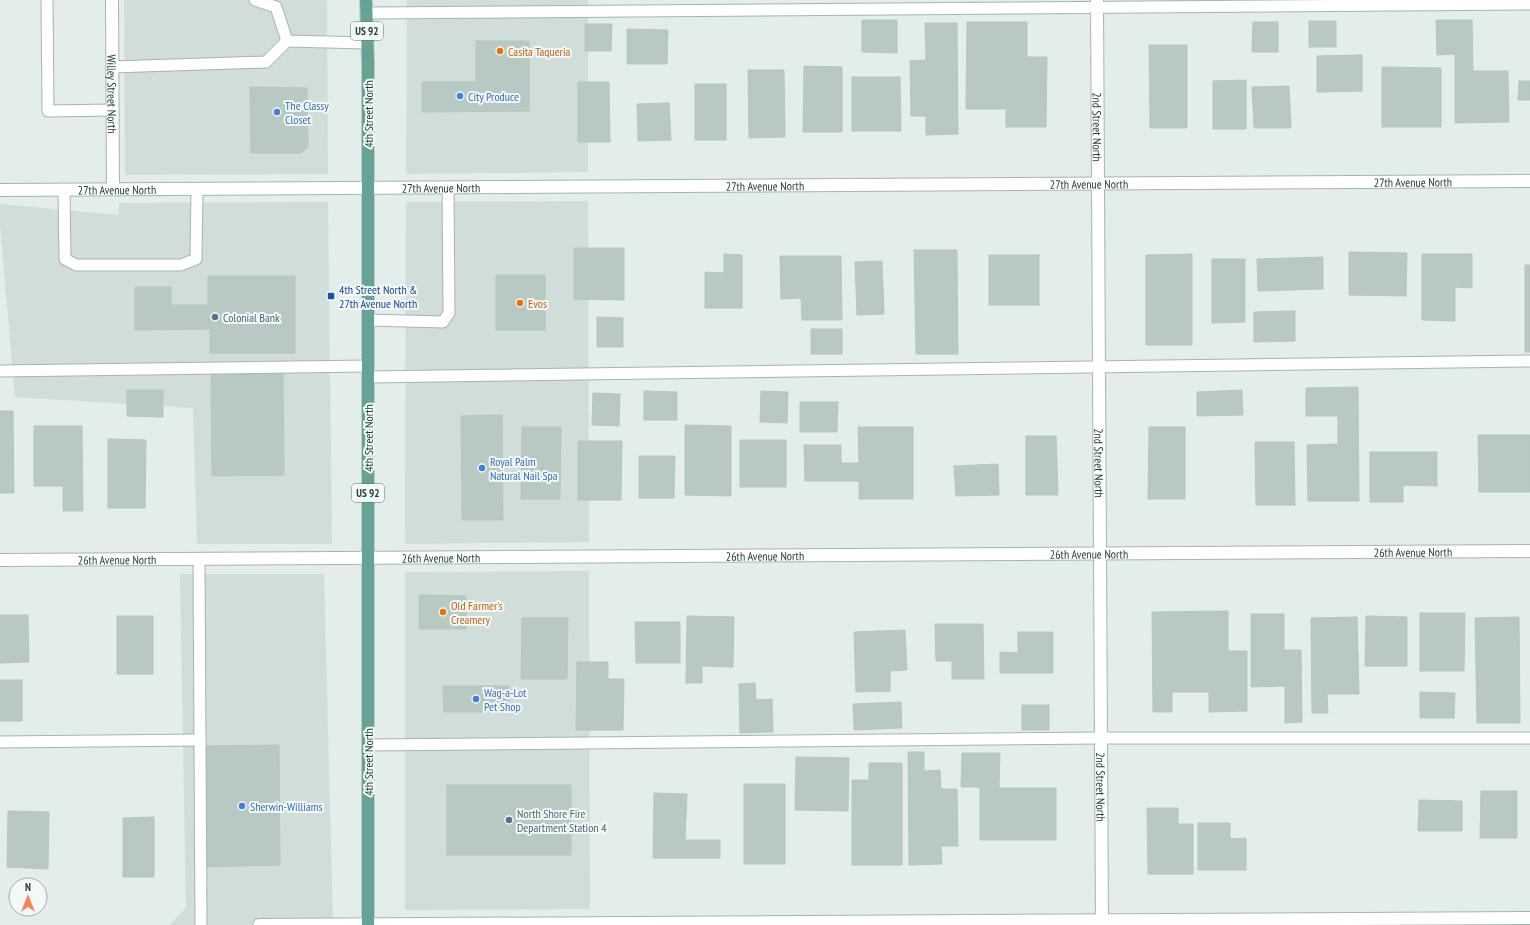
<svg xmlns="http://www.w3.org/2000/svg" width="1530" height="925" font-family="'PT Sans Narrow',sans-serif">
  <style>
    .built { fill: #d1ddd8 }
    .building { fill: #b8c8c2; stroke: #b5c7c0 }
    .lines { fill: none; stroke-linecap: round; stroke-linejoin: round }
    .lane-casing { stroke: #a5b5b0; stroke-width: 13 }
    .street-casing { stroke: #a5b5b0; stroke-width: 14 }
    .primary-casing { stroke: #c1c9c7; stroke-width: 14 }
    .lane { stroke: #fff; stroke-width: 11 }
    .street { stroke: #fff; stroke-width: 12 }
    .primary { stroke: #66a397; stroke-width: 12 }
    .food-dot { fill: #e8710a; stroke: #f3f9f7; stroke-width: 1.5 }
    .shop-dot { fill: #3f7fe0; stroke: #f3f9f7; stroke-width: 1.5 }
    .transit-dot { fill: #1a4fb4; stroke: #f3f9f7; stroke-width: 1.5 }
    .service-dot { fill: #5c6f8a; stroke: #f3f9f7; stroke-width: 1.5 }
    .labels { text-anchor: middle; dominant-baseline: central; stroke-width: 4; stroke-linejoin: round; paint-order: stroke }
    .shield { fill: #f3f9f7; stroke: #617771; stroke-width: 1 }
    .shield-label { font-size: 11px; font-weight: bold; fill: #223f38 }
    .food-label { font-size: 12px; fill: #c56008; stroke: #f3f9f7; text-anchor: start }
    .street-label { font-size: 12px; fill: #223f38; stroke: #f3f9f7 }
    .shop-label { font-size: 12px; fill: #366cbe; stroke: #f3f9f7; text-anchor: start }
    .transit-label { font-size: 12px; fill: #164399; stroke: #f3f9f7; text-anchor: start }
    .service-label { font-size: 12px; fill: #4e5e75; stroke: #f3f9f7; text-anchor: start }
  </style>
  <rect width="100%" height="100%" fill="#e3ede9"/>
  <!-- built -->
  <g class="built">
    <polygon points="124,0 327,0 328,174 125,175"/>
    <polygon points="407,0 588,0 588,172 406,174"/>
    <polygon points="588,201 589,542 405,544 406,202"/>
    <polygon points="328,202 332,544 197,544 193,408 15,397 0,224 0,204 119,215 119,203"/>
    <polygon points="589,571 590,909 405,910 405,572"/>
    <polygon points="180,574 324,574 333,925 170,925 186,908"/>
  </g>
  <!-- building -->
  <g class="building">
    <polygon points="862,20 897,20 897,53 862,52"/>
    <polygon points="1436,20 1472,20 1473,71 1508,71 1509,122 1455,123 1455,54 1437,55"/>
    <rect x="1309" y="21" width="27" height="26"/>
    <polygon points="967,22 1027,22 1027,57 1047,57 1046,127 1006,127 1006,109 966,109"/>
    <polygon points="1253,22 1278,22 1278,52 1252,52"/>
    <polygon points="925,23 957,23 958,134 926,135 926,116 911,116 910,61 926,60"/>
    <polygon points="585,24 612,24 611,51 585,51"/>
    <polygon points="627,29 668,30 667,64 627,64"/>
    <polygon points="476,41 529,41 529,111 422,112 422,82 476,82"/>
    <polygon points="1149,45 1187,45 1187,128 1150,128"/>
    <polygon points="1362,55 1362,91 1317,92 1317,56"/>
    <polygon points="804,66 842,67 842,132 803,132"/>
    <polygon points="1382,67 1441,68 1441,127 1382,127"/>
    <polygon points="748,70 784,70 785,137 749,138"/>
    <polygon points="852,77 900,77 901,131 852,131"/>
    <polygon points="1246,80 1246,129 1213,129 1213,81"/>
    <polygon points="1519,81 1530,81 1530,100 1518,100"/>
    <polygon points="578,82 609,82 610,142 578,142"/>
    <rect x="695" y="84" width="31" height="56"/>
    <polygon points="1289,86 1291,128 1254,128 1252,87"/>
    <polygon points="250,87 307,88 308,147 301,153 251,153"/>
    <polygon points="669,103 671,140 638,141 637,104"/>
    <polygon points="574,248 624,248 624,300 574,299"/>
    <polygon points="914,250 957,250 958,354 916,354"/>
    <polygon points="1349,252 1407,253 1406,296 1349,295"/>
    <polygon points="724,254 742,255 742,308 705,308 705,272 724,273"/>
    <polygon points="1192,254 1192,345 1146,345 1146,255"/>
    <polygon points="1422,254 1472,254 1472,288 1455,287 1455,321 1422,320"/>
    <rect x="989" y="255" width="50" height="50"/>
    <polygon points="780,256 841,256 842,320 802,320 801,298 781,299"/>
    <polygon points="1323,257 1323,289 1258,291 1257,259"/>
    <polygon points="1212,259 1245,259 1245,322 1212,323"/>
    <polygon points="882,261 884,314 857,315 855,262"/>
    <rect x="1525" y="265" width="5" height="87"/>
    <rect x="496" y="275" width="49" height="55"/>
    <polygon points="208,276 295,276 295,353 210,353 210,329 135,330 135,287 171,287 171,305 208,305"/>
    <polygon points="1295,311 1295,341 1254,342 1254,312"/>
    <polygon points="597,317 623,318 623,347 597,347"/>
    <rect x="811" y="329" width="31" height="25"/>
    <polygon points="283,374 284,475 212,476 211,375"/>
    <polygon points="1358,387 1359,501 1308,501 1307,445 1338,444 1338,416 1306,416 1306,388"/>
    <polygon points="127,390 163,390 163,417 127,416"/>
    <polygon points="1242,390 1243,415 1197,416 1197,392"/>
    <polygon points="644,391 677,392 677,420 644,420"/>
    <polygon points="761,391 788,392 787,423 760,422"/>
    <polygon points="593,393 620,394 619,426 592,425"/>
    <polygon points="800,402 838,402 837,432 800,432"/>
    <polygon points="0,411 13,411 14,493 0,493"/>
    <polygon points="502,415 503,520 462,520 461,416"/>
    <polygon points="685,425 731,426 731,496 685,495"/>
    <polygon points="34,426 82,426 83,511 63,511 63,486 34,486"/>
    <polygon points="522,427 561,427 560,499 521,499"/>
    <polygon points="858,427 913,427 913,499 859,499 859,481 805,481 804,445 841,445 841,463 859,463"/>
    <polygon points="1149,427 1185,427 1185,499 1148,499"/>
    <polygon points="1478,435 1530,435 1530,492 1479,492"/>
    <polygon points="1026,436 1056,436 1058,495 1026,495"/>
    <polygon points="108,439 146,440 145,508 108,508"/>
    <rect x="740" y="440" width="46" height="47"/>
    <polygon points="578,441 622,441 621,500 578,500"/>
    <polygon points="1255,442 1294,442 1295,505 1256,505"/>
    <polygon points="1370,452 1437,452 1437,486 1403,485 1403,502 1370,502"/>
    <polygon points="639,456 675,456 674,498 639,498"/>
    <polygon points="998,464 999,495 956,496 954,466"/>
    <polygon points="419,595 466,596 466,629 419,629"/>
    <polygon points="1228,611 1228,651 1247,651 1247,711 1209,712 1209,692 1172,692 1172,712 1153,712 1152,612"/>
    <polygon points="1420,613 1465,613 1464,671 1420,671"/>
    <polygon points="1251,614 1284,614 1284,650 1301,650 1302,722 1285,723 1285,686 1251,687"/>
    <polygon points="0,615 28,615 29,662 0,663"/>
    <rect x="117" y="616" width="36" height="58"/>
    <polygon points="687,616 734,617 733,667 702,666 702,683 686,683"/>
    <polygon points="1366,616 1407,617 1407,666 1365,666"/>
    <polygon points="1357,617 1359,694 1327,694 1328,713 1312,713 1311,618"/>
    <polygon points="1519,617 1520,723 1477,723 1475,618"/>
    <polygon points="522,618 568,618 567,679 521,679"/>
    <polygon points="635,622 680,622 680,663 636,663"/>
    <polygon points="935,624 983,624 984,679 952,679 952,661 936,661"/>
    <polygon points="905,630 907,670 890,671 890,691 856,692 854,632"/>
    <polygon points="1018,632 1053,632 1053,673 1000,673 1000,652 1018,653"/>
    <polygon points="577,662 608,662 608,679 624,679 623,730 576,730"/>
    <rect x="0" y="680" width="22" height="41"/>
    <polygon points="755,683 756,700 772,699 773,732 740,733 739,684"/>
    <polygon points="443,686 509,686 509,712 444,712"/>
    <polygon points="1420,692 1455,693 1454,718 1420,718"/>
    <polygon points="901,702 902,728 854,730 853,704"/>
    <rect x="1022" y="705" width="27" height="25"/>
    <polygon points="279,745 280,865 205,867 204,746"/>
    <polygon points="908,752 924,752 924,771 940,770 941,789 957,789 958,846 941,846 942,864 909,865"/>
    <polygon points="962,753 1000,753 999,788 1056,788 1056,840 980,840 980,787 961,787"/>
    <polygon points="796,757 849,758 848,811 795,810"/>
    <polygon points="869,763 902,763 902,865 852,865 852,780 869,780"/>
    <rect x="744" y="784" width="41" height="80"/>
    <rect x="447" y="785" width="124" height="70"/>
    <polygon points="1481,791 1517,791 1517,838 1480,838"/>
    <polygon points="654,793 687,794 685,840 720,840 720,858 653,858"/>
    <polygon points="1419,800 1462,801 1462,831 1418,831"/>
    <polygon points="1147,808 1178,808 1178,824 1193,824 1193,874 1148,874"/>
    <polygon points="8,811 49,812 48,869 7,867"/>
    <polygon points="154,817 154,877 123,877 123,818"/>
    <polygon points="1198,823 1230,823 1230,839 1246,838 1246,870 1198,870"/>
  </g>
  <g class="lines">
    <defs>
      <g id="lane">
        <polyline points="47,0 48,111 112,110"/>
        <polyline points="255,0 276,7 287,41 367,43"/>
        <polyline points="366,13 1530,4"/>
        <polyline points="112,67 266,62 287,41"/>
        <polyline points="64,189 65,259 76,265 181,265 196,259 197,189"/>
        <polyline points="368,320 443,322 449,313 448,187"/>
        <polyline points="0,371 368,366"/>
        <polyline points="368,377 1530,361"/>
        <polyline points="199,559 201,925"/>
        <polyline points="0,742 200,740"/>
        <polyline points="368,745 1101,738 1530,738"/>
      </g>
      <g id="street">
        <path id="s1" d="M112,0L113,189"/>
        <path id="s2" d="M1097,0L1102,925"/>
        <path id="s3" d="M0,190L1530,181"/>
        <path id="s4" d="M0,560L1530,551"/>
        <polyline points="259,925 1530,918"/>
      </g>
      <polyline id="primary" points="366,0 368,62 368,925"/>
    </defs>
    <!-- lane casing -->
    <use href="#lane" class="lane-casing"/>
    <!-- street casing -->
    <use href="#street" class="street-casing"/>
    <!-- primary casing -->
    <use href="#primary" class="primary-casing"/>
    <!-- lane -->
    <use href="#lane" class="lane"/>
    <!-- street -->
    <use href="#street" class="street"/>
    <!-- primary -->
    <use href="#primary" class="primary"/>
  </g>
  <!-- markers -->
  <g class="food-dot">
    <circle cx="500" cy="51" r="4"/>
    <circle cx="520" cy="303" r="4"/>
    <circle cx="443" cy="612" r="4"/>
  </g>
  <g class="shop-dot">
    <circle cx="460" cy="96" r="4"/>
    <circle cx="277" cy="112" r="4"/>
    <circle cx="482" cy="468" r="4"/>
    <circle cx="476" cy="699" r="4"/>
    <circle cx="242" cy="806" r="4"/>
  </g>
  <rect class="transit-dot" x="327" y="292" width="8" height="8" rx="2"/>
  <g class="service-dot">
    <circle cx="215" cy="317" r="4"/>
    <circle cx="509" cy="820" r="4"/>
  </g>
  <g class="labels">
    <!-- shield labels -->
    <g class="shield">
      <rect x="351" y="22" width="32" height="18" rx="3"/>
      <rect x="352" y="484" width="32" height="18" rx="3"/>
    </g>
    <g class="shield-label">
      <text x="367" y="31">US 92</text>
      <text x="368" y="493">US 92</text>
    </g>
    <!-- food labels -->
    <g class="food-label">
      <text x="508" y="51">Casita Taqueria</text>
      <text x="528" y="303">Evos</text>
      <text x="451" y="605">Old Farmer's<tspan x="451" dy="14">Creamery</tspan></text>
    </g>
    <!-- street labels -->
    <g class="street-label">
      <text stroke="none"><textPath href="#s1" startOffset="94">Willey Street North</textPath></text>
      <text transform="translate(368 114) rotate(-90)">4th Street North</text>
      <text stroke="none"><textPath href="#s2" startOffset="127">2nd Street North</textPath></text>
      <text stroke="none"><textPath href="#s3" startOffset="1413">27th Avenue North</textPath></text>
      <text stroke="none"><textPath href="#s3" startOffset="1089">27th Avenue North</textPath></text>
      <text stroke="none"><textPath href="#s3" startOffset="765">27th Avenue North</textPath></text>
      <text stroke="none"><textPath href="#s3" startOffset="441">27th Avenue North</textPath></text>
      <text stroke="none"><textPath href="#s3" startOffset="117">27th Avenue North</textPath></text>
      <text transform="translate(368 438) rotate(-90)">4th Street North</text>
      <text stroke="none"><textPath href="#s2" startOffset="463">2nd Street North</textPath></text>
      <text stroke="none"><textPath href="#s4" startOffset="1413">26th Avenue North</textPath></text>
      <text stroke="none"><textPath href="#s4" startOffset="1089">26th Avenue North</textPath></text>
      <text stroke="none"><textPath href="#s4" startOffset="765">26th Avenue North</textPath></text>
      <text stroke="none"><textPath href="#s4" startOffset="441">26th Avenue North</textPath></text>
      <text stroke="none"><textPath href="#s4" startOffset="117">26th Avenue North</textPath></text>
      <text transform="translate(368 762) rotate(-90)">4th Street North</text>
      <text stroke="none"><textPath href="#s2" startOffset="787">2nd Street North</textPath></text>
    </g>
    <!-- shop labels -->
    <g class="shop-label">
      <text x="468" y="96">City Produce</text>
      <text x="285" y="105">The Classy<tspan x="285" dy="14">Closet</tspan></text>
      <text x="490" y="461">Royal Palm<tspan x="490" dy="14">Natural Nail Spa</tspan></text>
      <text x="484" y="692">Wag-a-Lot<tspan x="484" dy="14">Pet Shop</tspan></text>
      <text x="250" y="806">Sherwin-Williams</text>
    </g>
    <!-- transit labels -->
    <g class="transit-label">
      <text x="339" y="289">4th Street North &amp;<tspan x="339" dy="14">27th Avenue North</tspan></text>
    </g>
    <!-- service labels -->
    <g class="service-label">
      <text x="223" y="317">Colonial Bank</text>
      <text x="517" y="813">North Shore Fire<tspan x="517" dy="14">Department Station 4</tspan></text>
    </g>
  </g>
  <!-- north arrow -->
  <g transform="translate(28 897)"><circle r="19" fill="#f3f9f7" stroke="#9fafab"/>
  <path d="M0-3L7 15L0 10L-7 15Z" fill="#f48759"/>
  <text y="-6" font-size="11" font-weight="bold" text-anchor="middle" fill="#223f38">N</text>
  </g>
</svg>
